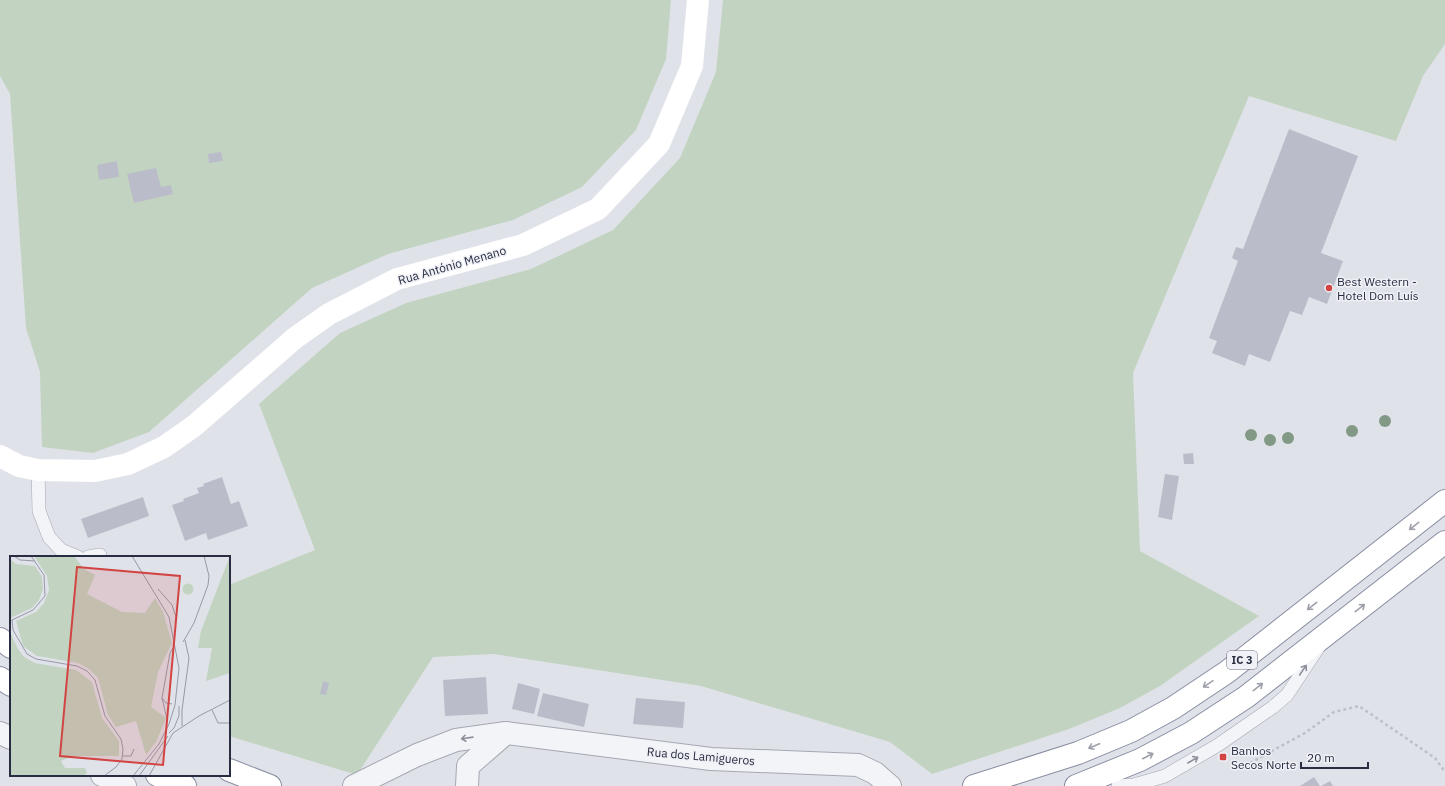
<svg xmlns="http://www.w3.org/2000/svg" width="1445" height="786" font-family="'IBM Plex Sans',sans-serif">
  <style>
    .green { fill: #c2d4c1 }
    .building { fill: #babdc9 }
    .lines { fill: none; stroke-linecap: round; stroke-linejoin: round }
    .lane-casing { stroke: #a5a8b3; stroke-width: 14 }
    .street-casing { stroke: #a5a8b3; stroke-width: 24 }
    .highway-casing { stroke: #878da1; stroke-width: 24 }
    .path { stroke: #bec0c8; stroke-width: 2.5; stroke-dasharray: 3 3; stroke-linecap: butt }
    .lane { stroke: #f3f4f8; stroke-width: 13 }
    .street { stroke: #f3f4f8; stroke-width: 22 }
    .secondary { stroke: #fff; stroke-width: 22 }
    .highway { stroke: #fff; stroke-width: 22 }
    .tree { fill: #829986 }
    .oneway { stroke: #9ea0aa }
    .oneway2 { stroke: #8e909c }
    .poi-dot { fill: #d24441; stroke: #f0f1f7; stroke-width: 1.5 }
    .labels { text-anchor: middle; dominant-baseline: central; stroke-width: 3; stroke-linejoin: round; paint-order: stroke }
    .shield { fill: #f0f1f7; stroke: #646878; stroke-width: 1 }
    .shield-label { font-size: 11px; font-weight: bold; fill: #282d41 }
    .street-label { font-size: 12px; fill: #282d41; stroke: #f0f1f7 }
    .poi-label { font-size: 12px; fill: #282d41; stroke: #f0f1f7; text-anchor: start }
    .inset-road { fill: none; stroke: #969aa6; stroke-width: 1 }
    .view { fill: #d24441; fill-opacity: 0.15; stroke: #d24441; stroke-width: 2 }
    .inset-edge { fill: none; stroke: #282d41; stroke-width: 2 }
  </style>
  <rect width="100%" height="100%" fill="#e0e2e9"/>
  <!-- green -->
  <g class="green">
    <polygon points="0,0 671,0 666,59 636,130 582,187 513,220 388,254 312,288 149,432 93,453 42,447 40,372 26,328 10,94 0,76"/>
    <polygon points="723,0 1445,0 1445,44 1423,76 1396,141 1249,96 1133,373 1140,551 1259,616 1160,686 1120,708 1069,729 932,774 890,742 701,686 494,654 433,657 357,775 229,736 229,585 315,550 259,404 340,333 406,303 531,269 613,230 680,158 716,72"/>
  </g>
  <!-- building -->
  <g class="building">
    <polygon points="1289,129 1358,156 1321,253 1343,261 1327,304 1309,297 1302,315 1290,311 1270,362 1249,354 1245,366 1212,353 1217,341 1209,338 1238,261 1232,258 1236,247 1243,249"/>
    <polygon points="221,152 223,161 209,163 208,154"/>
    <polygon points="117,161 119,177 99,180 97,165"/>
    <polygon points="156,168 161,187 171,185 173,194 134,203 127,174"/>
    <polygon points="1193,453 1194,464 1184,464 1183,454"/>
    <polygon points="1165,474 1179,476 1172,520 1158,517"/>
    <polygon points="222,477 231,504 239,501 248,526 208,540 206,533 185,541 172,505 184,501 183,499 199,493 197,488 204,486 203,484"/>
    <polygon points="143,497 149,516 88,538 81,519"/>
    <polygon points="486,677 488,714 445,716 443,680"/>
    <polygon points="323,681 329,683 326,695 320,694"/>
    <polygon points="518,683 540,689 534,714 512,709"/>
    <polygon points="543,693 589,704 584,727 537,716"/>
    <polygon points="636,698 685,702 683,728 633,724"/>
    <polygon points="1314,777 1320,786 1300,786"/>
    <polygon points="1330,781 1333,786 1321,786"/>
  </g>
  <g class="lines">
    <defs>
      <g id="lane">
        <polyline points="38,470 39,511 49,537 61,550 78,557"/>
        <polyline points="88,557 100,555"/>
        <polyline points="1118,786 1134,785 1165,776 1218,745 1273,707 1287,695 1318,648"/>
      </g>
      <g id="street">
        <polyline points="0,733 11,738"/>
        <polyline points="102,775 125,786"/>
        <polyline points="354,786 417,755 456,740 506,733 711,759 858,765 875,773 890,786"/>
        <polyline points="467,786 468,766 506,733"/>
      </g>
      <g id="highway">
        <polyline points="0,639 11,647"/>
        <polyline points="0,678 11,685"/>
        <polyline points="229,770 270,786"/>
        <polyline points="157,775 185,786"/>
        <polyline points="974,786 1078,753 1131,731 1173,708 1227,672 1445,501"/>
        <polyline points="1076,786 1140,760 1191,733 1246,697 1445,542"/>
      </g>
    </defs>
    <!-- lane casing -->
    <use href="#lane" class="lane-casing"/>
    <!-- street casing -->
    <use href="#street" class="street-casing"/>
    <!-- highway casing -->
    <use href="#highway" class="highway-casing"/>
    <!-- path -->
    <polyline class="path" points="1250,763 1305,733 1334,712 1359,706 1435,758 1445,772"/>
    <!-- lane -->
    <use href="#lane" class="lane"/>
    <!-- street -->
    <use href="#street" class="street"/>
    <!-- secondary -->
    <polyline class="secondary" points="0,456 19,466 38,470 95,471 128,464 164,447 194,426 295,338 329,314 397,279 523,245 598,209 659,144 692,66 698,0"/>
    <!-- highway -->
    <use href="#highway" class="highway"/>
  </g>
  <!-- trees -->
  <g class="tree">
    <circle cx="1385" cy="421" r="6"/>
    <circle cx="1352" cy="431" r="6"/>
    <circle cx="1251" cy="435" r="6"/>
    <circle cx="1288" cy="438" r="6"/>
    <circle cx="1270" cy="440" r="6"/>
  </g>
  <!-- one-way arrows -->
  <defs><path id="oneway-shaft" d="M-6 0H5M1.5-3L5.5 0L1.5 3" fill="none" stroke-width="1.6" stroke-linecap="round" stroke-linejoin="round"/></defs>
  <g class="oneway">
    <use href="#oneway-shaft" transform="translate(1414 526) rotate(142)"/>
    <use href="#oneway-shaft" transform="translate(1312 606) rotate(142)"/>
    <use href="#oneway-shaft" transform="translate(1360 608) rotate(-38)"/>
    <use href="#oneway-shaft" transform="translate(1208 684) rotate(146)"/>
    <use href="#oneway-shaft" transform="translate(1258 687) rotate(-38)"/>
    <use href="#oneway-shaft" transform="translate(1094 746) rotate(157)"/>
    <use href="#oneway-shaft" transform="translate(1148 756) rotate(-27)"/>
  </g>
  <g class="oneway2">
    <use href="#oneway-shaft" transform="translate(1303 670) rotate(-56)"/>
    <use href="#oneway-shaft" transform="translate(467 738) rotate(172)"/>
    <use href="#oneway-shaft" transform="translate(1193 760) rotate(-30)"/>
  </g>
  <!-- markers -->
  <g class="poi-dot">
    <circle cx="1329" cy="288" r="4"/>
    <rect x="1219" y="753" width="8" height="8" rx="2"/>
  </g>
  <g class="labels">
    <!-- shield labels -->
    <rect class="shield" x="1227" y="651" width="30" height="18" rx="3"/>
    <g class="shield-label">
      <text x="1242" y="660">IC 3</text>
    </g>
    <!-- street labels -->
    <g class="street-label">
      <text transform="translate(452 265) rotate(-16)">Rua António Menano</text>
      <text transform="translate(701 756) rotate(5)">Rua dos Lamigueros</text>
    </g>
    <!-- poi labels -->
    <g class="poi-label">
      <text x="1337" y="281">Best Western -<tspan x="1337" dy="14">Hotel Dom Luís</tspan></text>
      <text x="1231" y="750">Banhos<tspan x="1231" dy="14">Secos Norte</tspan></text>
    </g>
  </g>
  <!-- overview -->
  <g transform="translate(10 556)">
    <rect width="220" height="220" fill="#e0e2e9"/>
    <path d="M24,0H64L74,13L85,19L77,38L112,56L135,57L145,42L153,56L162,87L148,116L141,151L156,162L146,186L136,199L126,165L106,171L98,159L88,122L79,113L68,107L27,100L13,90L6,65L26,56L34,47L39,34L37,20ZM220,0V117L196,125L202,92H188L191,75ZM0,3L6,8L25,10L32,21L33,33L29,44L22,52L0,62ZM172.5 33a5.5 5.5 0 1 1 11 0a5.5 5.5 0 1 1-11 0ZM0,76L8,93L14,101L25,107L66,114L82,126L92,162L109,185V200H63L51,205L55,212H75L77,217L73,220H0Z" fill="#c2d4c1"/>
    <path class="inset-road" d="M4,0L10,4L25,5M122,0L159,61L169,112L165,149L159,168L149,188L123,220M148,33L162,49L166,61L165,67M2,64L3,74L17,98L26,103L67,110L77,115L85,124L95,160L111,183L113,193L112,203L106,211L94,220M0,65L23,54L35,40L34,19L21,0M173,86L184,67L198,29L199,20L194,0M152,142L156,147L162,148M202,154L208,167H220M157,163L152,142L160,97L163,92M172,170V154L179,102L175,84M159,177L164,172L169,160V150M112,200H121L124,193M129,220L158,180M139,220L163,177L189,160L220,144"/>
    <path class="view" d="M67,11L170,20L153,209L50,200Z"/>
    <rect width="220" height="220" class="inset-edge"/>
  </g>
  <!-- scale -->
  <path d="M1301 762v6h67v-6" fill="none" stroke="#282d41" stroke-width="2"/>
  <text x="1307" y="762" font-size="12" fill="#282d41" stroke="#f0f1f7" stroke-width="3" paint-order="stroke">20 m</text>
</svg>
